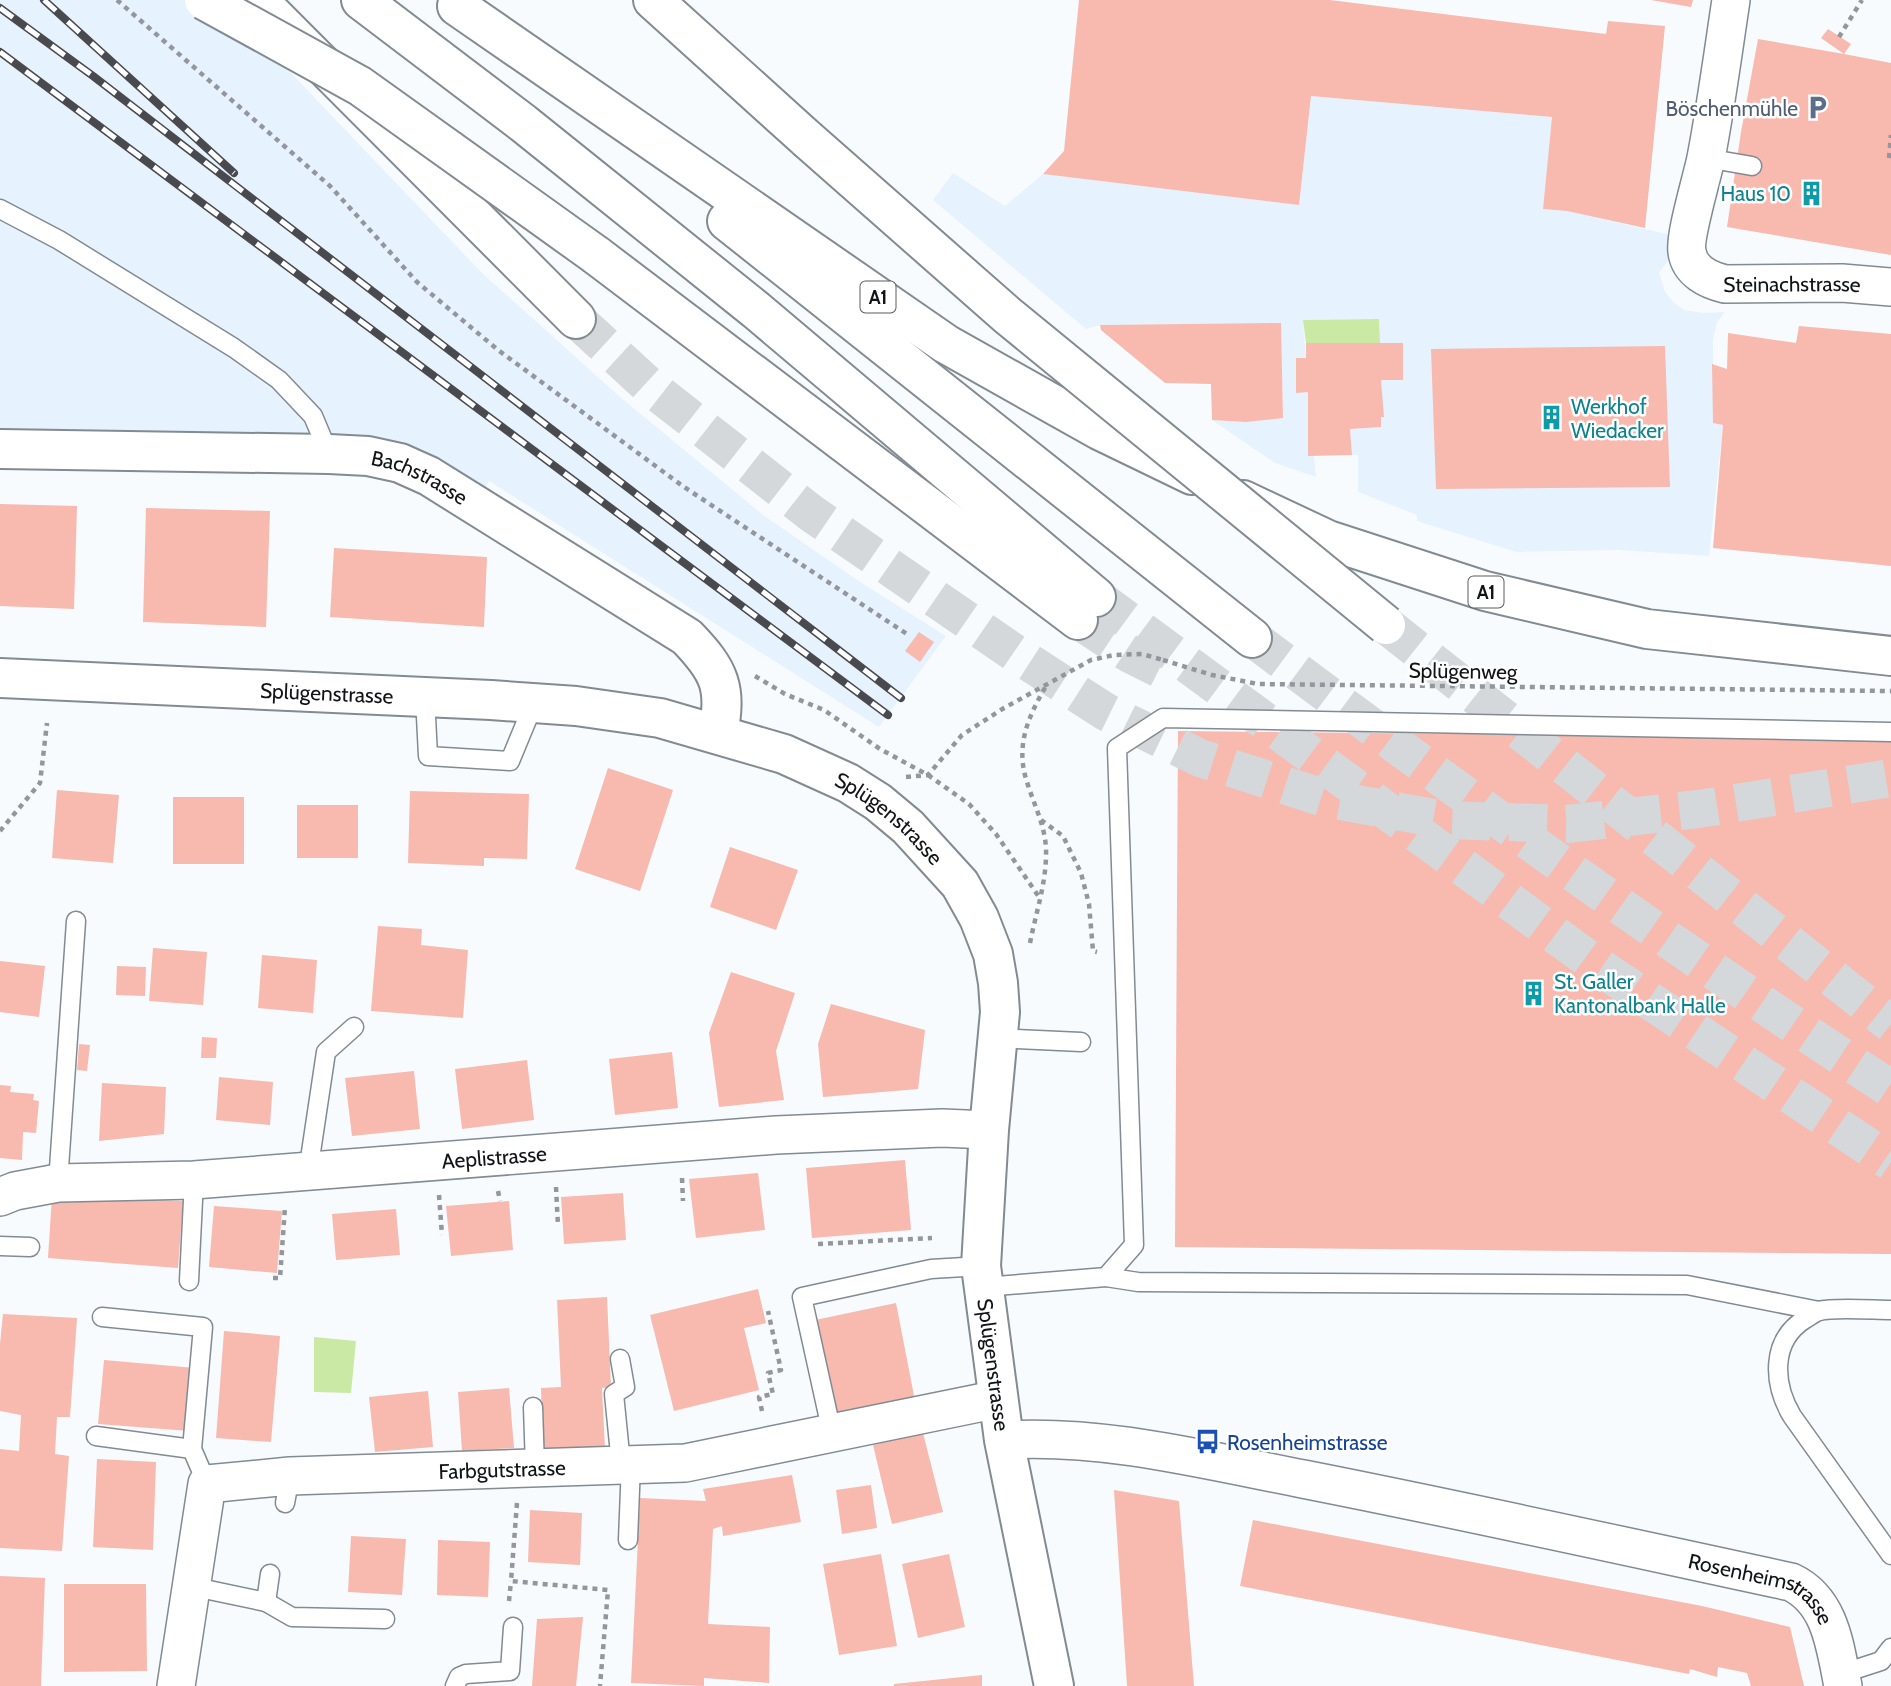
<svg xmlns="http://www.w3.org/2000/svg" width="1891" height="1686" font-family="Cabin,sans-serif">
  <style>
    .built { fill: #e7f2ff }
    .green { fill: #c9e9a5 }
    .building { fill: #f8b9af }
    .lines { fill: none; stroke-linecap: round; stroke-linejoin: round }
    .motorway-tunnel { stroke: #d4d8db; stroke-width: 38; stroke-dasharray: 38 19; stroke-linecap: butt }
    .service-casing { stroke: #828a92; stroke-width: 21 }
    .minor-casing { stroke: #828a92; stroke-width: 40 }
    .tertiary-casing { stroke: #828a92; stroke-width: 42 }
    .secondary-casing { stroke: #828a92; stroke-width: 42 }
    .motorway-casing { stroke: #828a92; stroke-width: 42 }
    .path { stroke: #93969a; stroke-width: 4.5; stroke-dasharray: 5 5; stroke-linecap: butt }
    .service { stroke: #fff; stroke-width: 18 }
    .minor { stroke: #fff; stroke-width: 37 }
    .tertiary { stroke: #fff; stroke-width: 38 }
    .secondary { stroke: #fff; stroke-width: 38 }
    .motorway { stroke: #fff; stroke-width: 38 }
    .rail-casing { stroke: #484a4e; stroke-width: 8 }
    .rail { stroke: #fff; stroke-width: 5; stroke-dasharray: 16; stroke-linecap: butt }
    .motorway-bridge-casing { stroke: #828a92; stroke-width: 42; stroke-linecap: butt }
    .path-bridge { stroke: #93969a; stroke-width: 4.5; stroke-dasharray: 5 5; stroke-linecap: butt }
    .motorway-bridge { stroke: #fff; stroke-width: 38 }
    .labels { text-anchor: middle; dominant-baseline: central; stroke-width: 5; stroke-linejoin: round; paint-order: stroke }
    .shield { fill: #fff; stroke: #585a5d; stroke-width: 2 }
    .shield-label { font-size: 19px; font-weight: bold; fill: #111317 }
    .service-label { font-size: 21px; fill: #4e5e75; stroke: #fff; text-anchor: end }
    .culture-label { font-size: 21px; fill: #0d838f; stroke: #fff; text-anchor: start }
    .street-label { font-size: 21px; fill: #111317; stroke: #fff }
    .transit-label { font-size: 21px; fill: #164399; stroke: #fff; text-anchor: start }
  </style>
  <rect width="100%" height="100%" fill="#f7fbfe"/>
  <!-- built -->
  <g class="built">
    <polygon points="0,0 188,0 289,71 482,273 620,397 763,515 860,582 946,636 879,727 489,481 477,504 429,476 0,449"/>
    <polygon points="1311,96 1552,117 1543,209 1568,211 1675,236 1670,259 1659,272 1665,292 1674,303 1684,310 1703,313 1725,312 1717,322 1713,339 1713,422 1723,425 1709,556 1619,550 1516,552 1417,521 1417,515 1358,492 1358,455 1352,455 1350,429 1381,427 1381,417 1383,417 1381,380 1403,379 1403,343 1380,343 1379,319 1303,320 1306,358 1296,358 1296,392 1308,392 1308,456 1314,456 1316,477 1275,463 1212,420 1246,422 1283,417 1281,323 1100,325 1086,329 933,200 953,173 1005,206 1043,174 1299,205"/>
  </g>
  <!-- green -->
  <g class="green">
    <polygon points="1379,319 1380,343 1306,343 1303,320"/>
    <polygon points="314,1337 356,1341 351,1393 314,1392"/>
  </g>
  <!-- building -->
  <g class="building">
    <polygon points="1079,0 1330,0 1606,34 1608,21 1665,26 1645,228 1567,211 1543,209 1552,117 1311,96 1299,205 1043,174 1064,151"/>
    <polygon points="1651,0 1693,0 1691,7"/>
    <polygon points="1828,29 1851,44 1844,54 1891,63 1891,255 1727,227 1741,132 1758,39 1844,54 1821,38"/>
    <polygon points="1281,323 1283,418 1246,422 1212,420 1211,384 1165,383 1101,330 1100,325"/>
    <polygon points="1799,326 1891,334 1891,566 1713,548 1723,425 1713,423 1712,364 1727,369 1728,333 1796,343"/>
    <polygon points="1306,343 1403,343 1403,380 1381,380 1384,417 1381,417 1381,427 1350,429 1352,455 1308,456 1308,392 1296,393 1296,358 1306,358"/>
    <polygon points="1665,346 1670,487 1436,489 1431,349"/>
    <polygon points="0,504 77,506 74,609 0,606"/>
    <polygon points="146,508 270,511 266,627 143,622"/>
    <polygon points="334,548 487,557 484,627 330,617"/>
    <polygon points="919,632 934,642 920,662 905,651"/>
    <polygon points="1178,731 1891,738 1891,1254 1175,1247"/>
    <polygon points="608,768 673,790 640,891 575,869"/>
    <polygon points="57,790 119,795 113,863 52,858"/>
    <polygon points="410,791 529,794 527,859 484,858 484,866 408,863"/>
    <rect x="173" y="797" width="71" height="67"/>
    <rect x="297" y="805" width="61" height="53"/>
    <polygon points="730,847 798,870 776,930 710,907"/>
    <polygon points="378,926 422,929 421,945 468,950 463,1018 371,1011"/>
    <polygon points="153,948 207,952 203,1005 149,1001"/>
    <polygon points="262,955 317,960 313,1013 258,1008"/>
    <polygon points="0,961 45,966 39,1017 0,1012"/>
    <polygon points="117,966 146,967 145,996 116,995"/>
    <polygon points="731,972 795,993 776,1051 784,1100 719,1107 709,1033"/>
    <polygon points="831,1004 925,1030 918,1089 823,1097 818,1044"/>
    <polygon points="202,1037 217,1038 216,1058 201,1058"/>
    <polygon points="79,1044 90,1045 87,1071 77,1070"/>
    <polygon points="672,1052 678,1108 615,1115 609,1059"/>
    <polygon points="527,1060 534,1120 462,1129 455,1069"/>
    <polygon points="414,1071 420,1129 352,1136 345,1078"/>
    <polygon points="219,1077 273,1082 270,1125 216,1120"/>
    <polygon points="102,1083 166,1087 164,1134 99,1141"/>
    <polygon points="0,1085 11,1086 10,1092 34,1094 33,1100 39,1101 36,1133 23,1132 22,1160 0,1158"/>
    <polygon points="905,1160 911,1230 812,1238 806,1168"/>
    <polygon points="758,1173 765,1230 696,1238 689,1179"/>
    <polygon points="623,1193 626,1240 564,1244 561,1197"/>
    <polygon points="52,1196 183,1201 178,1268 48,1258"/>
    <polygon points="509,1201 513,1250 451,1256 446,1206"/>
    <polygon points="214,1206 282,1211 277,1273 209,1267"/>
    <polygon points="396,1209 400,1255 336,1260 332,1214"/>
    <polygon points="758,1289 766,1323 744,1328 759,1390 674,1411 650,1315"/>
    <polygon points="607,1297 611,1387 602,1388 605,1449 543,1451 541,1388 561,1387 557,1300"/>
    <polygon points="896,1303 915,1401 836,1417 815,1320"/>
    <polygon points="3,1314 77,1318 70,1417 57,1417 55,1454 69,1456 62,1551 0,1548 0,1449 19,1451 21,1415 0,1411 0,1344"/>
    <polygon points="224,1331 280,1336 271,1442 216,1438"/>
    <polygon points="104,1360 195,1368 190,1431 98,1424"/>
    <polygon points="509,1388 514,1448 462,1451 458,1392"/>
    <polygon points="428,1391 433,1447 375,1452 369,1397"/>
    <polygon points="923,1433 943,1512 892,1524 873,1445"/>
    <polygon points="97,1459 156,1462 153,1550 93,1547"/>
    <polygon points="792,1475 801,1522 723,1536 722,1526 713,1529 708,1624 770,1627 769,1683 704,1678 704,1686 631,1683 640,1498 706,1501 703,1489"/>
    <polygon points="871,1485 877,1528 842,1534 836,1490"/>
    <polygon points="1114,1490 1179,1501 1194,1686 1127,1686"/>
    <polygon points="530,1510 582,1513 580,1565 528,1562"/>
    <polygon points="1253,1520 1702,1606 1790,1627 1804,1686 1751,1686 1747,1673 1718,1667 1717,1677 1690,1669 1689,1674 1240,1586"/>
    <polygon points="351,1536 406,1539 402,1595 348,1592"/>
    <polygon points="438,1540 490,1542 488,1597 437,1595"/>
    <polygon points="881,1554 897,1646 839,1655 823,1564"/>
    <polygon points="949,1554 965,1627 918,1638 902,1564"/>
    <polygon points="0,1576 45,1578 41,1686 0,1686"/>
    <polygon points="64,1584 146,1584 147,1671 64,1672"/>
    <polygon points="583,1617 576,1686 532,1686 537,1619"/>
    <polygon points="982,1675 982,1686 894,1686 894,1684"/>
  </g>
  <g class="lines">
    <!-- motorway-tunnel -->
    <g class="motorway-tunnel">
      <polyline points="576,319 649,386 811,513 1016,654 1106,712 1200,758 1324,798 1445,820 1567,824 1698,809 1891,778"/>
      <polyline points="1096,597 1595,964 1891,1162"/>
      <polyline points="1078,620 1128,653 1168,673"/>
      <polyline points="1386,625 1891,1024"/>
      <path d="M1252,638C1461,794 1672,947 1891,1089"/>
    </g>
    <defs>
      <g id="service">
        <polyline points="1706,158 1752,166"/>
        <polyline points="0,209 59,240 234,348 279,380 313,416 329,454"/>
        <polyline points="425,697 428,756 510,761 534,703"/>
        <polyline points="997,1038 1081,1042"/>
        <polyline points="308,1172 326,1052 354,1027"/>
        <polyline points="58,1183 76,921"/>
        <polyline points="0,1246 30,1247"/>
        <polyline points="1106,1277 1138,1282 1687,1285 1819,1311"/>
        <polyline points="189,1281 194,1180"/>
        <polyline points="984,1287 1106,1277 1134,1245 1117,748 1163,718 1891,732"/>
        <path d="M1891,1310C1874,1310 1833,1307 1819,1311C1815,1312 1809,1317 1805,1319C1770,1341 1773,1384 1792,1416L1891,1555"/>
        <polyline points="102,1317 203,1327 192,1449 207,1484"/>
        <polyline points="620,1359 625,1387 614,1394 621,1464"/>
        <polyline points="533,1407 535,1467"/>
        <polyline points="832,1433 802,1297 931,1269 981,1266"/>
        <polyline points="96,1436 192,1449"/>
        <polyline points="285,1503 290,1476"/>
        <polyline points="628,1540 631,1464"/>
        <polyline points="190,1586 266,1602 270,1574"/>
        <polyline points="266,1602 292,1617 385,1619"/>
        <polyline points="1841,1674 1881,1661 1891,1648"/>
        <polyline points="455,1686 459,1677 466,1674 510,1671 513,1627"/>
      </g>
      <g id="minor">
        <path id="s1" d="M1731,0C1723,53 1716,106 1706,158C1702,178 1684,237 1687,252C1690,271 1708,280 1725,284L1842,283L1891,287"/>
        <path id="s2" d="M0,1197L15,1191L58,1183L194,1180L776,1135L942,1128L989,1130"/>
        <path id="s3" d="M1004,1440C1104,1434 1205,1460 1303,1479C1466,1511 1628,1547 1791,1582C1831,1601 1835,1647 1843,1686"/>
        <path id="s4" d="M176,1686L207,1484L290,1476L685,1463L998,1399"/>
      </g>
      <g id="tertiary">
        <path id="s5" d="M0,449L329,454L368,456L400,463L429,476L687,637C720,671 727,688 718,734"/>
      </g>
      <g id="secondary">
        <path id="s6" d="M0,678L491,700L576,706L660,718L784,754L848,783L878,802L908,827L960,884L979,918L993,954L998,983L1000,1012L989,1130L981,1266L1004,1440L1054,1686"/>
      </g>
      <g id="motorway">
        <polyline points="258,0 576,319"/>
        <polyline points="361,0 523,123 756,310 1096,597"/>
        <polyline points="653,0 807,139"/>
        <polyline points="457,6 946,344 1099,430 1192,475"/>
        <polyline points="727,221 1252,638"/>
        <polyline points="596,255 1078,620"/>
        <polyline points="1243,500 1328,540 1485,591 1647,629 1891,656"/>
      </g>
    </defs>
    <!-- service casing -->
    <use href="#service" class="service-casing"/>
    <!-- minor casing -->
    <use href="#minor" class="minor-casing"/>
    <!-- tertiary casing -->
    <use href="#tertiary" class="tertiary-casing"/>
    <!-- secondary casing -->
    <use href="#secondary" class="secondary-casing"/>
    <!-- motorway casing -->
    <use href="#motorway" class="motorway-casing"/>
    <!-- path -->
    <g class="path">
      <polyline points="117,0 330,186 417,282 498,350 684,487 910,636"/>
      <polyline points="1839,37 1862,0"/>
      <polyline points="1889,158 1891,135"/>
      <polyline points="755,676 785,694 824,710 880,749 928,775 969,804 996,834 1039,897"/>
      <polyline points="906,777 928,775 962,735 1004,708 1091,660 1114,655 1142,654 1163,660"/>
      <polyline points="1041,820 1063,836 1081,873 1089,904 1093,951 1097,952"/>
      <polyline points="0,831 40,783 47,723"/>
      <path d="M1030,943C1036,912 1047,881 1046,849C1045,825 1034,805 1027,782C1015,746 1028,717 1046,686"/>
      <polyline points="682,1178 683,1201"/>
      <polyline points="556,1187 558,1226"/>
      <polyline points="498,1191 500,1201"/>
      <polyline points="439,1195 442,1235"/>
      <polyline points="818,1244 932,1238"/>
      <polyline points="273,1278 280,1278 285,1207"/>
      <polyline points="762,1411 759,1397 773,1394 768,1373 781,1370 768,1311"/>
      <polyline points="517,1503 511,1581 608,1590 600,1686"/>
      <polyline points="509,1601 511,1581"/>
    </g>
    <!-- service -->
    <use href="#service" class="service"/>
    <!-- minor -->
    <use href="#minor" class="minor"/>
    <!-- tertiary -->
    <use href="#tertiary" class="tertiary"/>
    <!-- secondary -->
    <use href="#secondary" class="secondary"/>
    <!-- motorway -->
    <use href="#motorway" class="motorway"/>
    <defs>
      <g id="rail">
        <polyline points="44,0 234,173"/>
        <polyline points="0,8 93,76 901,698"/>
        <polyline points="0,52 888,715"/>
      </g>
    </defs>
    <!-- rail casing -->
    <use href="#rail" class="rail-casing"/>
    <!-- rail -->
    <use href="#rail" class="rail"/>
    <defs>
      <g id="motorway-bridge">
        <polyline points="204,0 360,86 596,255"/>
        <polyline points="807,139 1007,315 1386,625"/>
      </g>
    </defs>
    <!-- motorway-bridge casing -->
    <use href="#motorway-bridge" class="motorway-bridge-casing"/>
    <!-- path-bridge -->
    <polyline class="path-bridge" points="1163,660 1212,675 1258,684 1891,691"/>
    <!-- motorway-bridge -->
    <use href="#motorway-bridge" class="motorway-bridge"/>
  </g>
  <!-- icons -->
  <defs>
    <symbol id="parking-bare" viewBox="-9 -9 18 18"><path d="M-3.5-5.5H1a3.5 3.5 0 0 1 0 7H-1V5.5H-3.5ZM-1-3.4V-.6H.8a1.4 1.4 0 0 0 0-2.8Z" fill="#5c6f8a" stroke="#fff" stroke-width="2.5" paint-order="stroke"/></symbol>
    <symbol id="building-bare" viewBox="-9 -9 18 18"><path d="M-4-6H4V6H1V3H-1V6H-4ZM-2.5-4.3h1.7v1.8h-1.7ZM.8-4.3h1.7v1.8H.8ZM-2.5-1h1.7V.8h-1.7ZM.8-1h1.7V.8H.8Z" fill="#0f9aa8" stroke="#fff" stroke-width="2.5" paint-order="stroke"/></symbol>
    <symbol id="bus-bare" viewBox="-9 -9 18 18"><path d="M-5-6H5V4H4V6H2V4H-2V6H-4V4H-5ZM-3.5-4V0h7V-4ZM-3.5 1.2v1.5H-2V1.2ZM2 1.2v1.5H3.5V1.2Z" fill="#1a4fb4" stroke="#fff" stroke-width="2.5" paint-order="stroke"/></symbol>
  </defs>
  <g fill-rule="evenodd">
    <use href="#parking-bare" x="1800" y="90" width="35" height="35"/>
    <use href="#building-bare" x="1794" y="176" width="35" height="35"/>
    <use href="#building-bare" x="1534" y="400" width="35" height="35"/>
    <use href="#building-bare" x="1516" y="976" width="35" height="35"/>
    <use href="#bus-bare" x="1190" y="1424" width="35" height="35"/>
  </g>
  <g class="labels">
    <!-- shield labels -->
    <g class="shield">
      <rect x="860.5" y="281.5" width="35" height="31" rx="5"/>
      <rect x="1468.5" y="576.5" width="35" height="31" rx="5"/>
    </g>
    <g class="shield-label">
      <text x="878" y="297">A1</text>
      <text x="1486" y="592">A1</text>
    </g>
    <!-- service labels -->
    <g class="service-label">
      <text x="1798" y="108">Böschenmühle</text>
    </g>
    <!-- culture labels -->
    <g class="culture-label">
      <text x="1791" y="193" text-anchor="end">Haus 10</text>
      <text x="1571" y="406">Werkhof<tspan x="1571" dy="24">Wiedacker</tspan></text>
      <text x="1554" y="981">St. Galler<tspan x="1554" dy="24">Kantonalbank Halle</tspan></text>
    </g>
    <!-- street labels -->
    <g class="street-label">
      <text stroke="none"><textPath href="#s1" startOffset="376">Steinachstrasse</textPath></text>
      <text stroke="none"><textPath href="#s5" startOffset="424">Bachstrasse</textPath></text>
      <text transform="translate(1463 671) rotate(1)">Splügenweg</text>
      <text stroke="none"><textPath href="#s6" startOffset="327">Splügenstrasse</textPath></text>
      <text stroke="none"><textPath href="#s6" startOffset="915">Splügenstrasse</textPath></text>
      <text stroke="none"><textPath href="#s2" startOffset="497">Aeplistrasse</textPath></text>
      <text stroke="none"><textPath href="#s6" startOffset="1503">Splügenstrasse</textPath></text>
      <text stroke="none"><textPath href="#s4" startOffset="500">Farbgutstrasse</textPath></text>
      <text stroke="none"><textPath href="#s3" startOffset="777">Rosenheimstrasse</textPath></text>
    </g>
    <!-- transit labels -->
    <g class="transit-label">
      <text x="1227" y="1442">Rosenheimstrasse</text>
    </g>
  </g>
</svg>
